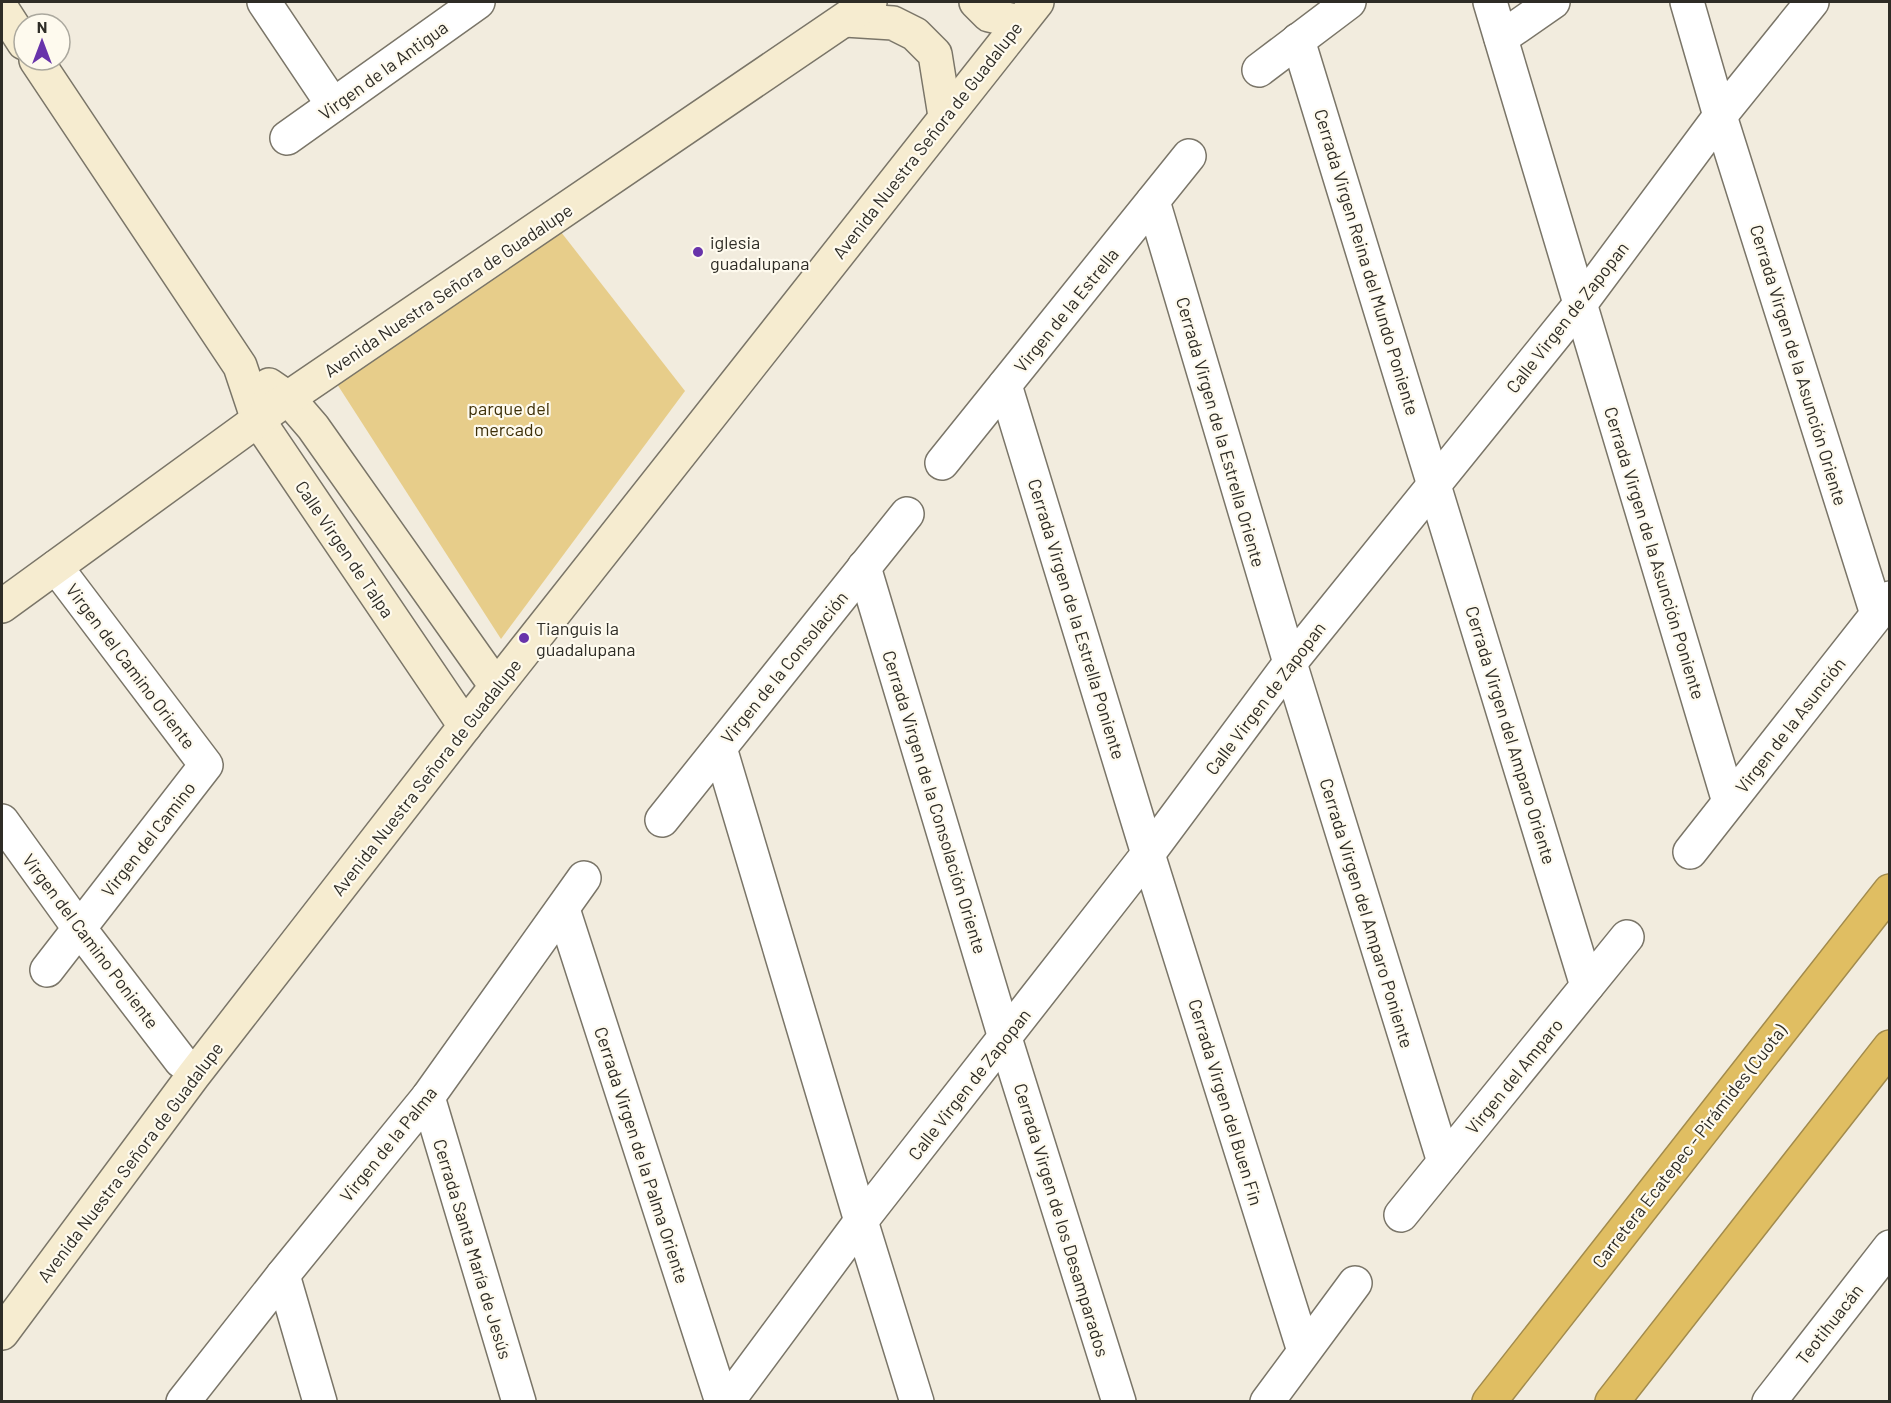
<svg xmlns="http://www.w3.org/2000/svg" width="1891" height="1403" font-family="Barlow,sans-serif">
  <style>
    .green { fill: #e7cd8a }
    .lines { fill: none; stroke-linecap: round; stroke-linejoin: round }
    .street-casing { stroke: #7a7568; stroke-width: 36 }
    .secondary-casing { stroke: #7a7568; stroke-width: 36 }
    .highway-casing { stroke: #a28b4d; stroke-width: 36 }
    .street { stroke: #fff; stroke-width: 33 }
    .secondary { stroke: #f6ecd0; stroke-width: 33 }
    .highway { stroke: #e0be62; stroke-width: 33 }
    .poi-dot { fill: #6833aa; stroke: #fefaee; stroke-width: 2 }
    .labels { text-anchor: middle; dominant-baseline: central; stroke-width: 4.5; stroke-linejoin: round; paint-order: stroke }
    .street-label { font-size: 18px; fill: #2e2c26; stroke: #fefaee }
    .poi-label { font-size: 18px; fill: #2e2c26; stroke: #fefaee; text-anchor: start }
    .park-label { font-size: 18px; fill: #3e3008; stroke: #fefaee }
  </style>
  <rect width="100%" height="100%" fill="#f2ecde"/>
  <!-- green -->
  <polygon class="green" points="561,232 685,391 501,639 337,384"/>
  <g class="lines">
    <defs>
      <g id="street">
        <polyline points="264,2 333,105"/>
        <polyline points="1490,2 1729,802"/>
        <polyline points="1687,2 1720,116 1877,614"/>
        <polyline points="1501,38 1553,2"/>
        <polyline points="1298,40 1587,986"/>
        <polyline points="1259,70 1349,2"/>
        <polyline points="287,138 478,2"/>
        <polyline points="1153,201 1290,663 1444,1162"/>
        <polyline points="1005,385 1148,854 1304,1351"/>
        <polyline points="942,463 1189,156"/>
        <polyline points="864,567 1005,1038 1119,1402"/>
        <polyline points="720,748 861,1221 917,1402"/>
        <polyline points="662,820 907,514"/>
        <polyline points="2,821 79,928 181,1061"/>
        <polyline points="1690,852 1890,598"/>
        <polyline points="563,909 722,1402"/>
        <polyline points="47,970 206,765 56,567"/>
        <polyline points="428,1097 519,1402"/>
        <polyline points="1401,1215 1627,937"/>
        <polyline points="283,1275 320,1402"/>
        <polyline points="183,1402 283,1275 428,1097 584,878"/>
        <polyline points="727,1402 861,1221 1148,854 1290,663 1581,303 1720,116 1812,2"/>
        <polyline points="1267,1402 1355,1283"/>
        <polyline points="1769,1402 1890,1247"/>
      </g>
      <g id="secondary">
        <polyline points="976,2 989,15 1019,22"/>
        <polyline points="2,9 24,43"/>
        <polyline points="845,20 893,23 915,34 935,54 945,116"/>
        <polyline points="36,60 240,366 258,420 465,726"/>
        <polyline points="269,385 288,398 313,427 496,686"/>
        <polyline points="2,606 288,398 870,2"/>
        <polyline points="2,1333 193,1076 465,726 1037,2"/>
      </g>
      <g id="highway">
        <polyline points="1489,1402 1890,891"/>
        <polyline points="1612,1402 1890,1047"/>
      </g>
    </defs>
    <!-- street casing -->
    <use href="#street" class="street-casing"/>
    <!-- secondary casing -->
    <use href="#secondary" class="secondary-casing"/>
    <!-- highway casing -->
    <use href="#highway" class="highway-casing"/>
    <!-- street -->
    <use href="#street" class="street"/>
    <!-- secondary -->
    <use href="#secondary" class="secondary"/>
    <!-- highway -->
    <use href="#highway" class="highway"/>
  </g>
  <!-- markers -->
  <g class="poi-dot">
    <circle cx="698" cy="252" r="6"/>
    <circle cx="524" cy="638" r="6"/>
  </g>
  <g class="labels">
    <!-- street labels -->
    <g class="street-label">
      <text transform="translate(383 70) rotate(-36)">Virgen de la Antigua</text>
      <text transform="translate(927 140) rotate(-52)">Avenida Nuestra Señora de Guadalupe</text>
      <text transform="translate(1367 262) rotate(73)">Cerrada Virgen Reina del Mundo Poniente</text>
      <text transform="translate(448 290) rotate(-34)">Avenida Nuestra Señora de Guadalupe</text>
      <text transform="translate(1066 310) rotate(-51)">Virgen de la Estrella</text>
      <text transform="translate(1567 317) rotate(-52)">Calle Virgen de Zapopan</text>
      <text transform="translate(1799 365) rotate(73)">Cerrada Virgen de la Asunción Oriente</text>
      <text transform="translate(1221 432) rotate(74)">Cerrada Virgen de la Estrella Oriente</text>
      <text transform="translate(345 549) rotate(56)">Calle Virgen de Talpa</text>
      <text transform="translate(1655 553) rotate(73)">Cerrada Virgen de la Asunción Poniente</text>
      <text transform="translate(1077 619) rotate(73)">Cerrada Virgen de la Estrella Poniente</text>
      <text transform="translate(131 666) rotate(53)">Virgen del Camino Oriente</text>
      <text transform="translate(784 667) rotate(-51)">Virgen de la Consolación</text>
      <text transform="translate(1265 698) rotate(-53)">Calle Virgen de Zapopan</text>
      <text transform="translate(1790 725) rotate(-52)">Virgen de la Asunción</text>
      <text transform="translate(1511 735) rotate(73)">Cerrada Virgen del Amparo Oriente</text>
      <text transform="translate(426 777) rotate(-52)">Avenida Nuestra Señora de Guadalupe</text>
      <text transform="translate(935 802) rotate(73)">Cerrada Virgen de la Consolación Oriente</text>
      <text transform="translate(148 839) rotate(-52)">Virgen del Camino</text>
      <text transform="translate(1367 913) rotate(73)">Cerrada Virgen del Amparo Poniente</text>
      <text transform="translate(91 941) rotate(53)">Virgen del Camino Poniente</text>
      <text transform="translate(1514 1076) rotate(-51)">Virgen del Amparo</text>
      <text transform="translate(969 1084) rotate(-52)">Calle Virgen de Zapopan</text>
      <text transform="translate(1226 1102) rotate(73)">Cerrada Virgen del Buen Fin</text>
      <text transform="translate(388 1144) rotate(-51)">Virgen de la Palma</text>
      <text transform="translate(1689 1146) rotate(-52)">Carretera Ecatepec - Pirámides (Cuota)</text>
      <text transform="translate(642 1155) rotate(72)">Cerrada Virgen de la Palma Oriente</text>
      <text transform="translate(130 1162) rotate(-53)">Avenida Nuestra Señora de Guadalupe</text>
      <text transform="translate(1062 1220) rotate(73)">Cerrada Virgen de los Desamparados</text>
      <text transform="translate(473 1249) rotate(73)">Cerrada Santa María de Jesús</text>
      <text transform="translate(1829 1324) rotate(-52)">Teotihuacán</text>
    </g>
    <!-- poi labels -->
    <g class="poi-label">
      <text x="710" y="242">iglesia<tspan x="710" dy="21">guadalupana</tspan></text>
      <text x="536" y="628">Tianguis la<tspan x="536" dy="21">guadalupana</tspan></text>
    </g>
    <!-- park labels -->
    <g class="park-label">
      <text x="509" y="408">parque del<tspan x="509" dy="21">mercado</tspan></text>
    </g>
  </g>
  <!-- border -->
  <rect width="1891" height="1403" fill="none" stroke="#2e2c26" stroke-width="6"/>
  <!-- north arrow -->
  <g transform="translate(42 42)"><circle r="28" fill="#fefaee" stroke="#aba89e" stroke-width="1.5"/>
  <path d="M0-4.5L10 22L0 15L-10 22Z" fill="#6833aa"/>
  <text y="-9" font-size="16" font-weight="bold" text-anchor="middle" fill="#2e2c26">N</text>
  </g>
</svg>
